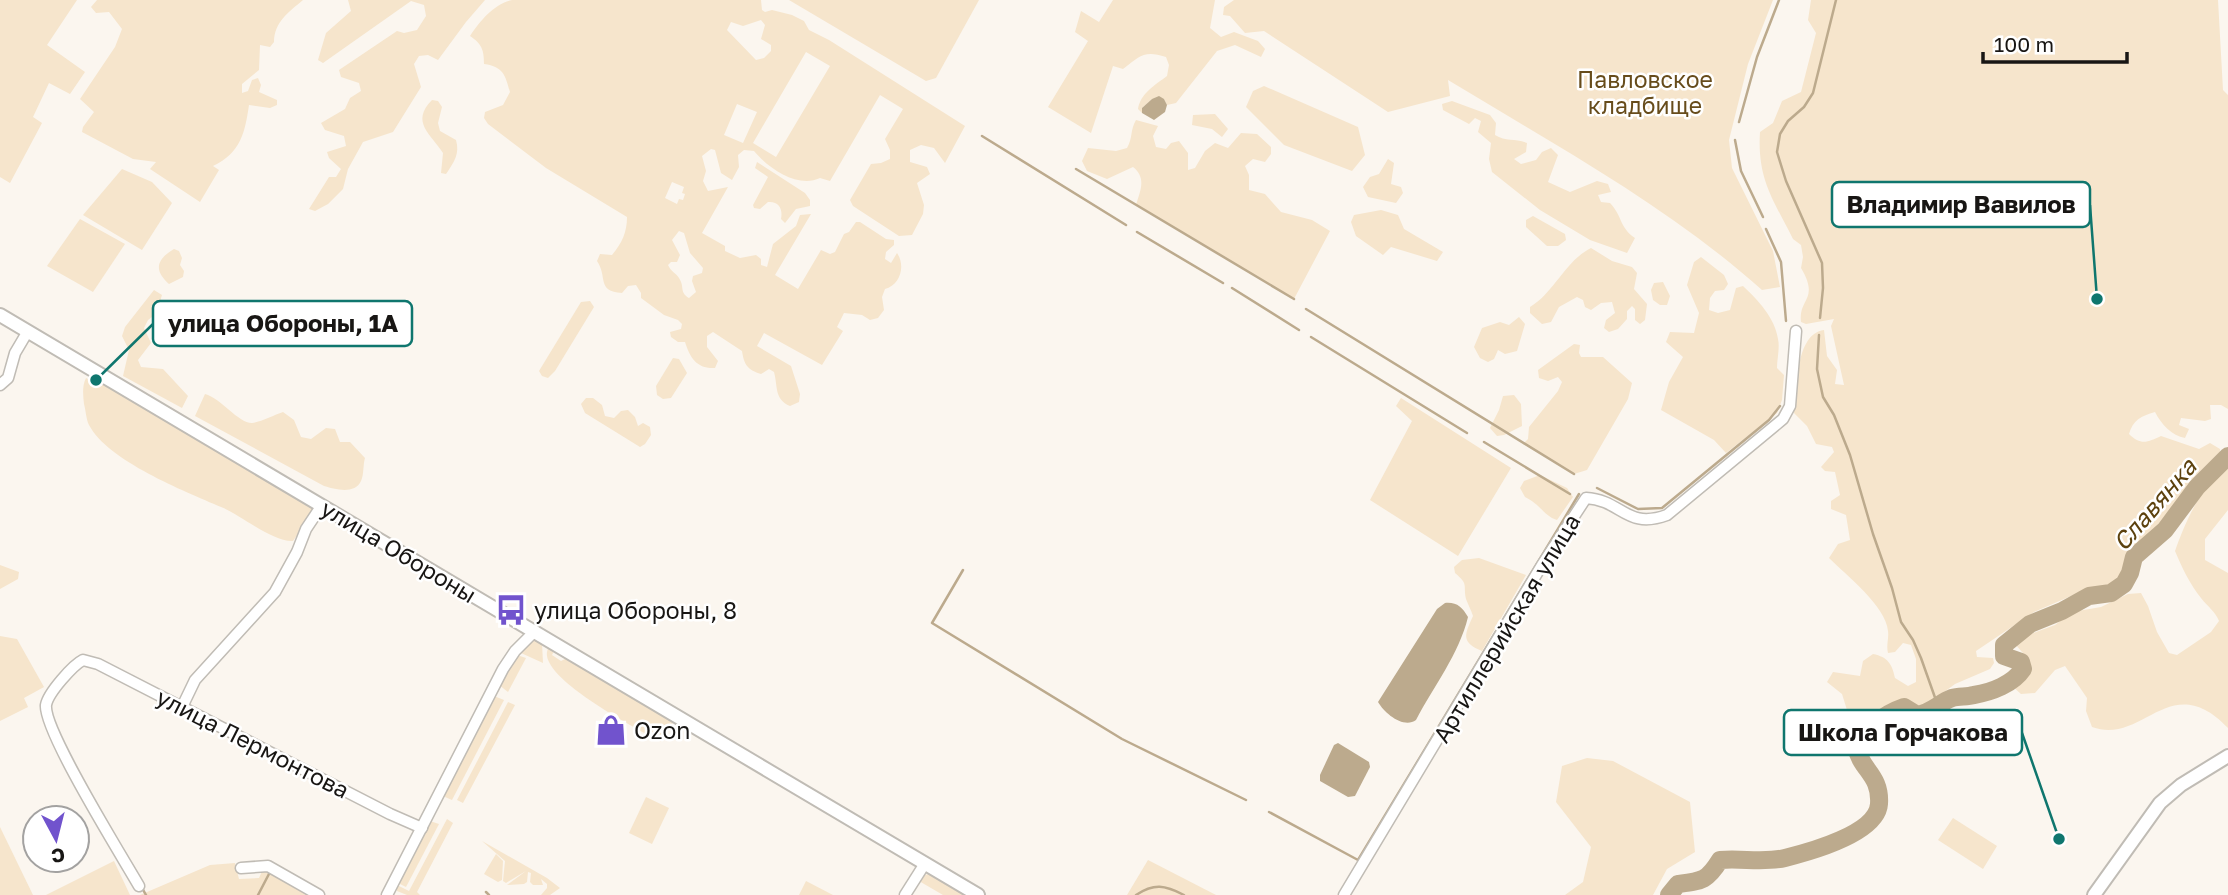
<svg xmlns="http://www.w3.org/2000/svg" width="2228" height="895" font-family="'Golos Text',sans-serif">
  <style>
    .green { fill: #f6e5cc; fill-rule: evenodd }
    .water { fill: #bcaa8d }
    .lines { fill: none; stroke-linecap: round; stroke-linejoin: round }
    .stream { stroke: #bcaa8d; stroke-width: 2.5 }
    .river { stroke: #bcaa8d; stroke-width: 18 }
    .minor-casing { stroke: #c0bcb5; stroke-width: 13 }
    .tertiary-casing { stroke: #c0bcb5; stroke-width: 16 }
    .minor { stroke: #fff; stroke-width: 10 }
    .tertiary { stroke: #fff; stroke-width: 12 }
    .labels { text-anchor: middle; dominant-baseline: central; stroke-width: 5; stroke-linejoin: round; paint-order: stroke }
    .park-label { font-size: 23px; fill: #674c1b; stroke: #fff }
    .street-label { font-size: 23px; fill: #181614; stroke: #fff }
    .poi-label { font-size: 23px; fill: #181614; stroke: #fff; text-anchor: start }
    .water-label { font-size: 24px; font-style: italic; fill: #5c410d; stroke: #fff }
    .leader { fill: none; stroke: #0f766e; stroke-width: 2.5 }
    .callout-dot { fill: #0f766e; stroke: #fff; stroke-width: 2.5 }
    .callout { fill: #fff; stroke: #0f766e; stroke-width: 2.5 }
    .callout-label { font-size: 24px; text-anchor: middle; font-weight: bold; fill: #181614 }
  </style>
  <rect width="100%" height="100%" fill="#fbf6ef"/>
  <!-- green -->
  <g class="green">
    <polygon points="0,0 77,0 47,45 85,72 70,94 49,83 33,117 42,123 10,183 0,177"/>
    <path d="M97,0H303C289,12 274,22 274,42L270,47L260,45L259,70L242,84V93L248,91L252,80L258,78L261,85L259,92L277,100V105L270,108L249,105C245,132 241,153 213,166L219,170L200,202L150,169L156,162L133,159L82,132L83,127L94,112L80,99L115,47L122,29L109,12L96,13L91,7Z"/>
    <polygon points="348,0 485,0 466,22 438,60 428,55 419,56 414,64 421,87 393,132 363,142 348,169 343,189 328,204 315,211 309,209 329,177 336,177 341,169 329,158 327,152 346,146 344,136 325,130 321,123 345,109 350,98 361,91 359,83 341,77 339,70 397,31 404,33 417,30 426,16 424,5 411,1 323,63 318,60 326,33 351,11"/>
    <path d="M512,0H761L762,10L765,12L772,10L792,15L804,21L809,30L829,40L965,126L945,163L934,148L921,145L910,150V162L927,167L930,174L917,183L924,205L923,214L912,235L899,236L853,206L850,200L871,164L881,163L890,159V150L885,139L903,109L880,95L830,181L820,178C798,189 768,168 754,151L744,150L738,155L739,167L732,180L721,173L715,150L711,149L702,156L706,171L703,181L708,191L728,187L702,233L725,246V251L740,258L756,255L761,259V265L767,267L773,244L796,226L800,215L811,214L775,275L798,289L821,250L830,254L835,252L844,234L849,232L856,222H860L886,239L894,240V245L886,252L885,259L891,263L897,253C906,266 900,285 885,289L882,297L884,310L878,318L870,320L862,315L844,313L837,327L843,331L822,365L764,333L757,346L791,366L800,394L799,402L790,406C774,399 778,387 774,372L769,369L761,374C748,370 744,365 742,351L713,332L707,336V347L718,361L715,368C697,369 690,358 685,342H678L671,337L670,332L681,329L682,324L678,320L664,315L641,298V293L636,285L628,286L622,293C596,291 608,277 597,261L600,254L612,255C622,243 627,232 627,217L546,168L488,124L484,118L485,112L503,105L510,92C505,75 504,67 484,64C484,50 482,44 470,36C480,21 494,4 512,0ZM761,20L765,25L761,39L771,45V51L764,58L756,60L727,30L731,22L743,26ZM806,52L830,66L776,157L753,143ZM737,104L757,112L743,143L724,135ZM672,182L684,187L682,193L685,194L683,200L679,199L677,204L665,198ZM679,231L684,233L690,253L703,268L702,273L693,276L692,281L696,292L689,298C679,292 685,287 679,278C676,273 671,272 668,265L671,262H677L680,255L672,240Z"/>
    <polygon points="789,0 979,0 936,78 926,81"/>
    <path d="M1113,0H1215L1210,28L1221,37L1234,32L1258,41L1265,49L1261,57L1235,45L1217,51L1176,103L1167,105L1164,99H1152L1142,108V113L1138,109C1140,94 1155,85 1167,76L1169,65L1166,57C1144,50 1140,56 1123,69L1113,66L1091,133L1048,107L1088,41L1075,32L1081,11L1099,22Z"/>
    <path d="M1234,0H1773L1748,64L1729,140L1732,168L1773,251L1780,287L1762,290C1668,206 1555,145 1448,80L1450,96L1388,112L1264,31L1245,33L1230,16L1223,15L1224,7Z"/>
    <path d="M1811,0H2218L2223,90L2228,95V409L2221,405H2210L2211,419L2205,421L2181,418L2179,425L2189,429L2185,438C2172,436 2161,424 2155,412C2141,416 2133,420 2129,434C2141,446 2148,442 2161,436L2199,449L2210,443L2220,449V456L2160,526L2132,553L2121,579L2106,591L2078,593L2034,612L1976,651L1977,657L1993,658L1994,663L1990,669L1955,684L1923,708C1893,702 1882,711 1860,730L1852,726L1842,694L1827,682L1833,672L1860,676L1863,661L1873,654C1888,657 1892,664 1895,678L1908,686L1916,682V659L1911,645L1903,643L1895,652L1888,653C1886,645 1889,639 1888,631C1886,606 1846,575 1829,558L1838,544L1850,540L1846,515L1831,509V501L1840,495L1835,472L1825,471L1821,467L1834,452L1832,447L1816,444L1807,426L1794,413C1797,389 1795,334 1824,330L1827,356L1837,370L1835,384L1844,385L1831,326L1834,319L1806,324L1801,322C1798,298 1820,300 1801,268L1803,257L1801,245L1793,239C1773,199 1757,179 1760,132L1773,123L1782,101L1801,92L1816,33L1808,20Z"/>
    <polygon points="1264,86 1358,127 1365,155 1352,171 1284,145 1246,107 1253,91"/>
    <path d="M432,100L438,101L442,107L438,123L440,131L456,140C460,154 454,162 446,174L441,173L443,153C431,134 410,122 432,100Z"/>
    <path d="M1452,101L1490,115L1496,123L1495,135C1506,142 1515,138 1527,143L1526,152L1514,159L1521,164L1536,160L1542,152L1551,148L1558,155L1548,182L1570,192L1597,181L1608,184L1611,192L1598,195L1601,202L1610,203C1623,217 1619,227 1635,238L1627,253L1590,240L1540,210L1492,172L1489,159L1491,143L1478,132L1481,121L1475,118L1469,124L1443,110L1442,104Z"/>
    <polygon points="1215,114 1228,129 1222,137 1212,129 1192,125 1193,115"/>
    <path d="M1136,120L1158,126L1153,136L1156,147L1166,149L1171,143L1179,141L1188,153V170L1195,168L1205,151L1215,143L1228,148L1241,133L1257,134L1271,147V154L1265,162L1253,159L1245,166L1249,175V190L1265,194L1281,212L1312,220L1330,231L1294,299L1136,205C1140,191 1147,178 1133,167L1107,179L1087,171L1082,161L1088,148L1116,151L1127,148C1133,138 1130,130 1136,120Z"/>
    <polygon points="1388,159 1394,163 1391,184 1401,187 1403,193 1396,203 1368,197 1363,187 1370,177 1379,174"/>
    <path d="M757,162L805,193L810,200V206L796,209L785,223L781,219C783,209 779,201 768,202L760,209L754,208L753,205L768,177L755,168Z"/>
    <polygon points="122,169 152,182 172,203 142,250 83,215"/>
    <polygon points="1381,210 1398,215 1404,229 1443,252 1437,261 1391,247 1383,255 1356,236 1351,222 1354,215"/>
    <polygon points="1533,216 1565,234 1566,240 1558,246 1547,246 1526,227 1526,220"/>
    <polygon points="80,219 125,244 93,292 47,266"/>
    <path d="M1591,248L1612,261L1632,267L1637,273L1634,289L1647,304L1645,320L1640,324L1635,320V309L1632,306L1627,311V319L1618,329L1609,332L1604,328L1606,320L1615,313L1612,302L1601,303L1591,310L1585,307L1583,300L1577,297L1559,307L1551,322L1542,324L1530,313V307C1554,293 1565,261 1591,248Z"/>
    <path d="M174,249L179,251L182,258L180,265L184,271L183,277L169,284C153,270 157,259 174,249Z"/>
    <path d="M1701,257L1724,275L1728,284L1724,290L1715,291L1710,298L1709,310L1718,313L1730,310L1736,288L1743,286C1758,300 1775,318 1778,339C1780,348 1777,359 1777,368L1784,375L1782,400L1777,413L1726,453L1714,440L1661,410L1669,382L1683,357L1666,342L1670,332L1694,333L1699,313L1687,285L1694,262Z"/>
    <polygon points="1663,282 1670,296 1667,305 1660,305 1653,300 1651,290 1654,283"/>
    <polygon points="154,290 162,295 156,314 148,320 144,328 151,343 138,360 141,367 163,369 188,396 182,408 123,376 129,350 122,336 125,327"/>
    <polygon points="590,301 594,307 555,371 548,378 542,376 539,371 581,302"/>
    <polygon points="1519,317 1525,324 1517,351 1505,354 1498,350 1494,359 1488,362 1480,358 1474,347 1482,328 1500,322 1509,325"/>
    <polygon points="1574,344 1580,345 1579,353 1581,357 1603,357 1632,383 1628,399 1587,470 1574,474 1523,444 1528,439 1529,427 1558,391 1562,382 1558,377 1548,381 1539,378 1538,370"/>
    <polygon points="673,358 679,359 687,373 671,398 663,399 657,395 656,386"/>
    <path d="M86,378L97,384L100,382L314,506V511L293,541C272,542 241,515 221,507C184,491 108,461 89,425C86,419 86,411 84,404C83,395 82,386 86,378Z"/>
    <path d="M205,394C221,398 238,423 252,423C261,422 274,415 283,412L294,420L301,437L311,439L326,428L335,429L340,442H350L365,458C363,464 364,475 361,481C355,495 334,489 324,486L195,416Z"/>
    <polygon points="1514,395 1521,404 1522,426 1504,435 1497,436 1490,428 1499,410 1503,396"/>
    <polygon points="586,398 593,398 602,405 605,416 614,418 621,411 628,410 635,417 638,426 643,423 650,427 651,435 645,444 640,447 585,413 581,404"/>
    <polygon points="1401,398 1511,468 1458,556 1370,500 1412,421 1396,406"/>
    <path d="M2228,468V510L2205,539V560L2228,573V728C2170,667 2143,746 2092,727L2086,711L2087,698L2065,666L2055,670L2035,693L2021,694L2011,685L2026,670L2029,660L2015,644L2028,635L2055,625L2072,612L2101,607L2128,594L2141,593L2148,606L2157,632L2169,653L2177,655L2211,632L2219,621C2215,611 2208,607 2201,598C2190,584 2182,568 2175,551C2185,523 2201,484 2228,468Z"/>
    <path d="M1540,475L1567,488L1573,497L1557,520C1544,516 1540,504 1525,497L1520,488L1524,481Z"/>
    <path d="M1479,558L1526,575L1482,651C1460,642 1465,634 1473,616C1471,610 1468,604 1466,599C1463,584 1469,585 1455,573L1454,567L1462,560Z"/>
    <polygon points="0,565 19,572 18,579 0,589"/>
    <polygon points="0,636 17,639 44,687 24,698 28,707 0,721"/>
    <polygon points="532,639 542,643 543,663 521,653"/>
    <path d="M549,647L554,651L552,655L561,661L567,658L674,721L661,742C641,731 530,674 549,647Z"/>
    <polygon points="517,655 526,658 508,692 499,685"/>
    <polygon points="494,696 504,700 452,800 445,797 444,793"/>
    <polygon points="508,702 515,705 463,803 457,800"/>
    <polygon points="1587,758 1613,761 1690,802 1695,852 1667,869 1653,895 1565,895 1583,882 1591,847 1556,802 1562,766"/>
    <polygon points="646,797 669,808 652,844 629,833"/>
    <polygon points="1953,818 1997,846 1983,869 1938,840"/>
    <polygon points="447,819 453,823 417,892 420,895 407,895 397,891 397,885 409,891"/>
    <polygon points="430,821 439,824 406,887 398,883"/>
    <polygon points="0,827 33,895 0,895"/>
    <polygon points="482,841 547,878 560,888 550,895 541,895 547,888 547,884 541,879 543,885 533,885 530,882 531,873 528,872 527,882 524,884 507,885 526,871 506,883 503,881 505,861"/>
    <polygon points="496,854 503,861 502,880 498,882 484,874"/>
    <polygon points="1148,860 1216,895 1127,895"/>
    <polygon points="114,861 130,895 46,895"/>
    <polygon points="235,863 239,879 259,878 264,867 314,895 140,895 210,865"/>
    <polygon points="931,874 967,895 943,895 919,881 923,875"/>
    <polygon points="806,881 833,895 799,895"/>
  </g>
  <!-- water -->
  <g class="water">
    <polygon points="1159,96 1164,99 1167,105 1165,112 1154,120 1142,113 1142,108 1152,99"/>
    <path d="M1445,603C1457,602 1462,607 1468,617C1459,654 1434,686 1416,720C1404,729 1385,714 1378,702L1437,609Z"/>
    <polygon points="1338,743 1369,762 1370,767 1355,796 1348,797 1320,781 1320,775 1334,745"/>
  </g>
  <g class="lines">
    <!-- stream -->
    <g class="stream">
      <polyline points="1739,122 1757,57 1779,0"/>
      <polyline points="982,136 1126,225"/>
      <polyline points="1735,140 1741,171 1763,217"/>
      <polyline points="1076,169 1294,299"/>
      <polyline points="1766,229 1781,262 1786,321"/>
      <polyline points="1137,232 1223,283"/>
      <polyline points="1232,288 1299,330"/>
      <polyline points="1306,309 1574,474"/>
      <polyline points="1820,318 1823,288 1822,263 1786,181 1777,152 1780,134 1788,121 1804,107 1813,93 1836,0"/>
      <polyline points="1819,335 1817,369 1823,397 1834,415 1850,455 1873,534 1892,588 1901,622 1913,640 1921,658 1938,706"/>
      <polyline points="1311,337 1467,433"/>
      <polyline points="1484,442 1570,494"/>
      <polyline points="1597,488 1638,509 1662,508 1769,420 1780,406"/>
      <polyline points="963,570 932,623 1122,739 1246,800"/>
      <polyline points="1269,812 1358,860 1579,494"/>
      <polyline points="141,886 146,895"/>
      <polyline points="486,892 489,895"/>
      <polyline points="258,895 270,872"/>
      <path d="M1136,895C1154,883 1165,885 1184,895"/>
    </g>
    <!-- river -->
    <path class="river" d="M1669,895L1678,884C1702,881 1707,881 1720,860C1741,858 1765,863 1785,858C1809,852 1877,834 1879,804C1881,774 1860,770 1856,746C1870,727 1881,715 1904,707L1917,715C1931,713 1939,703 1952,698C1959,696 1967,697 1974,695C1992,692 2013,684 2023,669L2021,662L2004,656V645L2030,624L2062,611L2089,596L2111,593L2124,584L2130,573L2134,557L2165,530L2197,487L2228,456"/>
    <defs>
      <g id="minor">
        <polyline points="0,385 8,378 15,353 28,331"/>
        <polyline points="182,707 195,680 275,592 297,552 306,529 322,505"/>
        <polyline points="241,868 268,866 319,895"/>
        <path d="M139,886C123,858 43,730 46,705C48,693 73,665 83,660L98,664L390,814L422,828"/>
        <polyline points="387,895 503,669 515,651 535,631"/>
        <polyline points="905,895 924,865"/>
        <path d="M1344,895L1542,565L1586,498C1622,500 1626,530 1667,515L1783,419L1790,406L1796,331"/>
      </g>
      <g id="tertiary">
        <polyline points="0,315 978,895"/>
        <polyline points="2094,895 2160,803 2181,785 2228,756"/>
      </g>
    </defs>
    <!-- minor casing -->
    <use href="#minor" class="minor-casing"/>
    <!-- tertiary casing -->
    <use href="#tertiary" class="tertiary-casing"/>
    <!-- minor -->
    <use href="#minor" class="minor"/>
    <!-- tertiary -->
    <use href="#tertiary" class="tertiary"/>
  </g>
  <!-- icons -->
  <defs>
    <symbol id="bus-bare" viewBox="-9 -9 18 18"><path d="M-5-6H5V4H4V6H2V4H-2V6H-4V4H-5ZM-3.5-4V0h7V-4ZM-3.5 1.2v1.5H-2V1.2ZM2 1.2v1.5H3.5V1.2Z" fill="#7153cd" stroke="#fff" stroke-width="2.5" paint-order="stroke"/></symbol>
    <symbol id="shop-bare" viewBox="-9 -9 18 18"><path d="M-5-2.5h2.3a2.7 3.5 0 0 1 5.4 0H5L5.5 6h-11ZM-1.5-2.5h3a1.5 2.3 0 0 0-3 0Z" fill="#7153cd" stroke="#fff" stroke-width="2.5" paint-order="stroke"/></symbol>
  </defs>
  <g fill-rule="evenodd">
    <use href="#bus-bare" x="489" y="588" width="44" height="44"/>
    <use href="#shop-bare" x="589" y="708" width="44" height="44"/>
  </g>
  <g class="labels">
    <!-- park labels -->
    <g class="park-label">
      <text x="1645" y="79">Павловское<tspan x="1645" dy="26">кладбище</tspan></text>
    </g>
    <!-- street labels -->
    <g class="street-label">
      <text transform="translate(399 551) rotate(31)">улица Обороны</text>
      <text transform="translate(1506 628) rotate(-59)">Артиллерийская улица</text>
      <text transform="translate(253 743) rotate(27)">улица Лермонтова</text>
    </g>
    <!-- poi labels -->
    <g class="poi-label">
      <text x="534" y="610">улица Обороны, 8</text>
      <text x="634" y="730">Ozon</text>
    </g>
    <!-- water labels -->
    <g class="water-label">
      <text transform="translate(2154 504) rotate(-49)">Славянка</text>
    </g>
  </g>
  <!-- callouts -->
  <path class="leader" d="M2097 299L2090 205M96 380L153 324M2059 839L2022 733"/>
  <g class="callout-dot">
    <circle cx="2097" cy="299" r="7"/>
    <circle cx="96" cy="380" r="7"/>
    <circle cx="2059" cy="839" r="7"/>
  </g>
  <g class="callout">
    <rect x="1832" y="182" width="258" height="45" rx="7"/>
    <rect x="153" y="301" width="259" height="45" rx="7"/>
    <rect x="1784" y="710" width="238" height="45" rx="7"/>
  </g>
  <g class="callout-label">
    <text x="1961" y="213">Владимир Вавилов</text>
    <text x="283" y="332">улица Обороны, 1А</text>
    <text x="1903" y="741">Школа Горчакова</text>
  </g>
  <!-- north arrow -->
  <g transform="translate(56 839) rotate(173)"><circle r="33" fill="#ffffff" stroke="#a3a2a1" stroke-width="2"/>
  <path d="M0-5L12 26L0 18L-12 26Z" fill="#7153cd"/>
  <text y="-10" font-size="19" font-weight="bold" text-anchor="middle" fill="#181614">С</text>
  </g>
  <!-- scale -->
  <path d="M1983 52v10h144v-10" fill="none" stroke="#181614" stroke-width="3.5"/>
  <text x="1994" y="52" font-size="21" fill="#181614" stroke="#ffffff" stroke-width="5" paint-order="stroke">100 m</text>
</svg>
